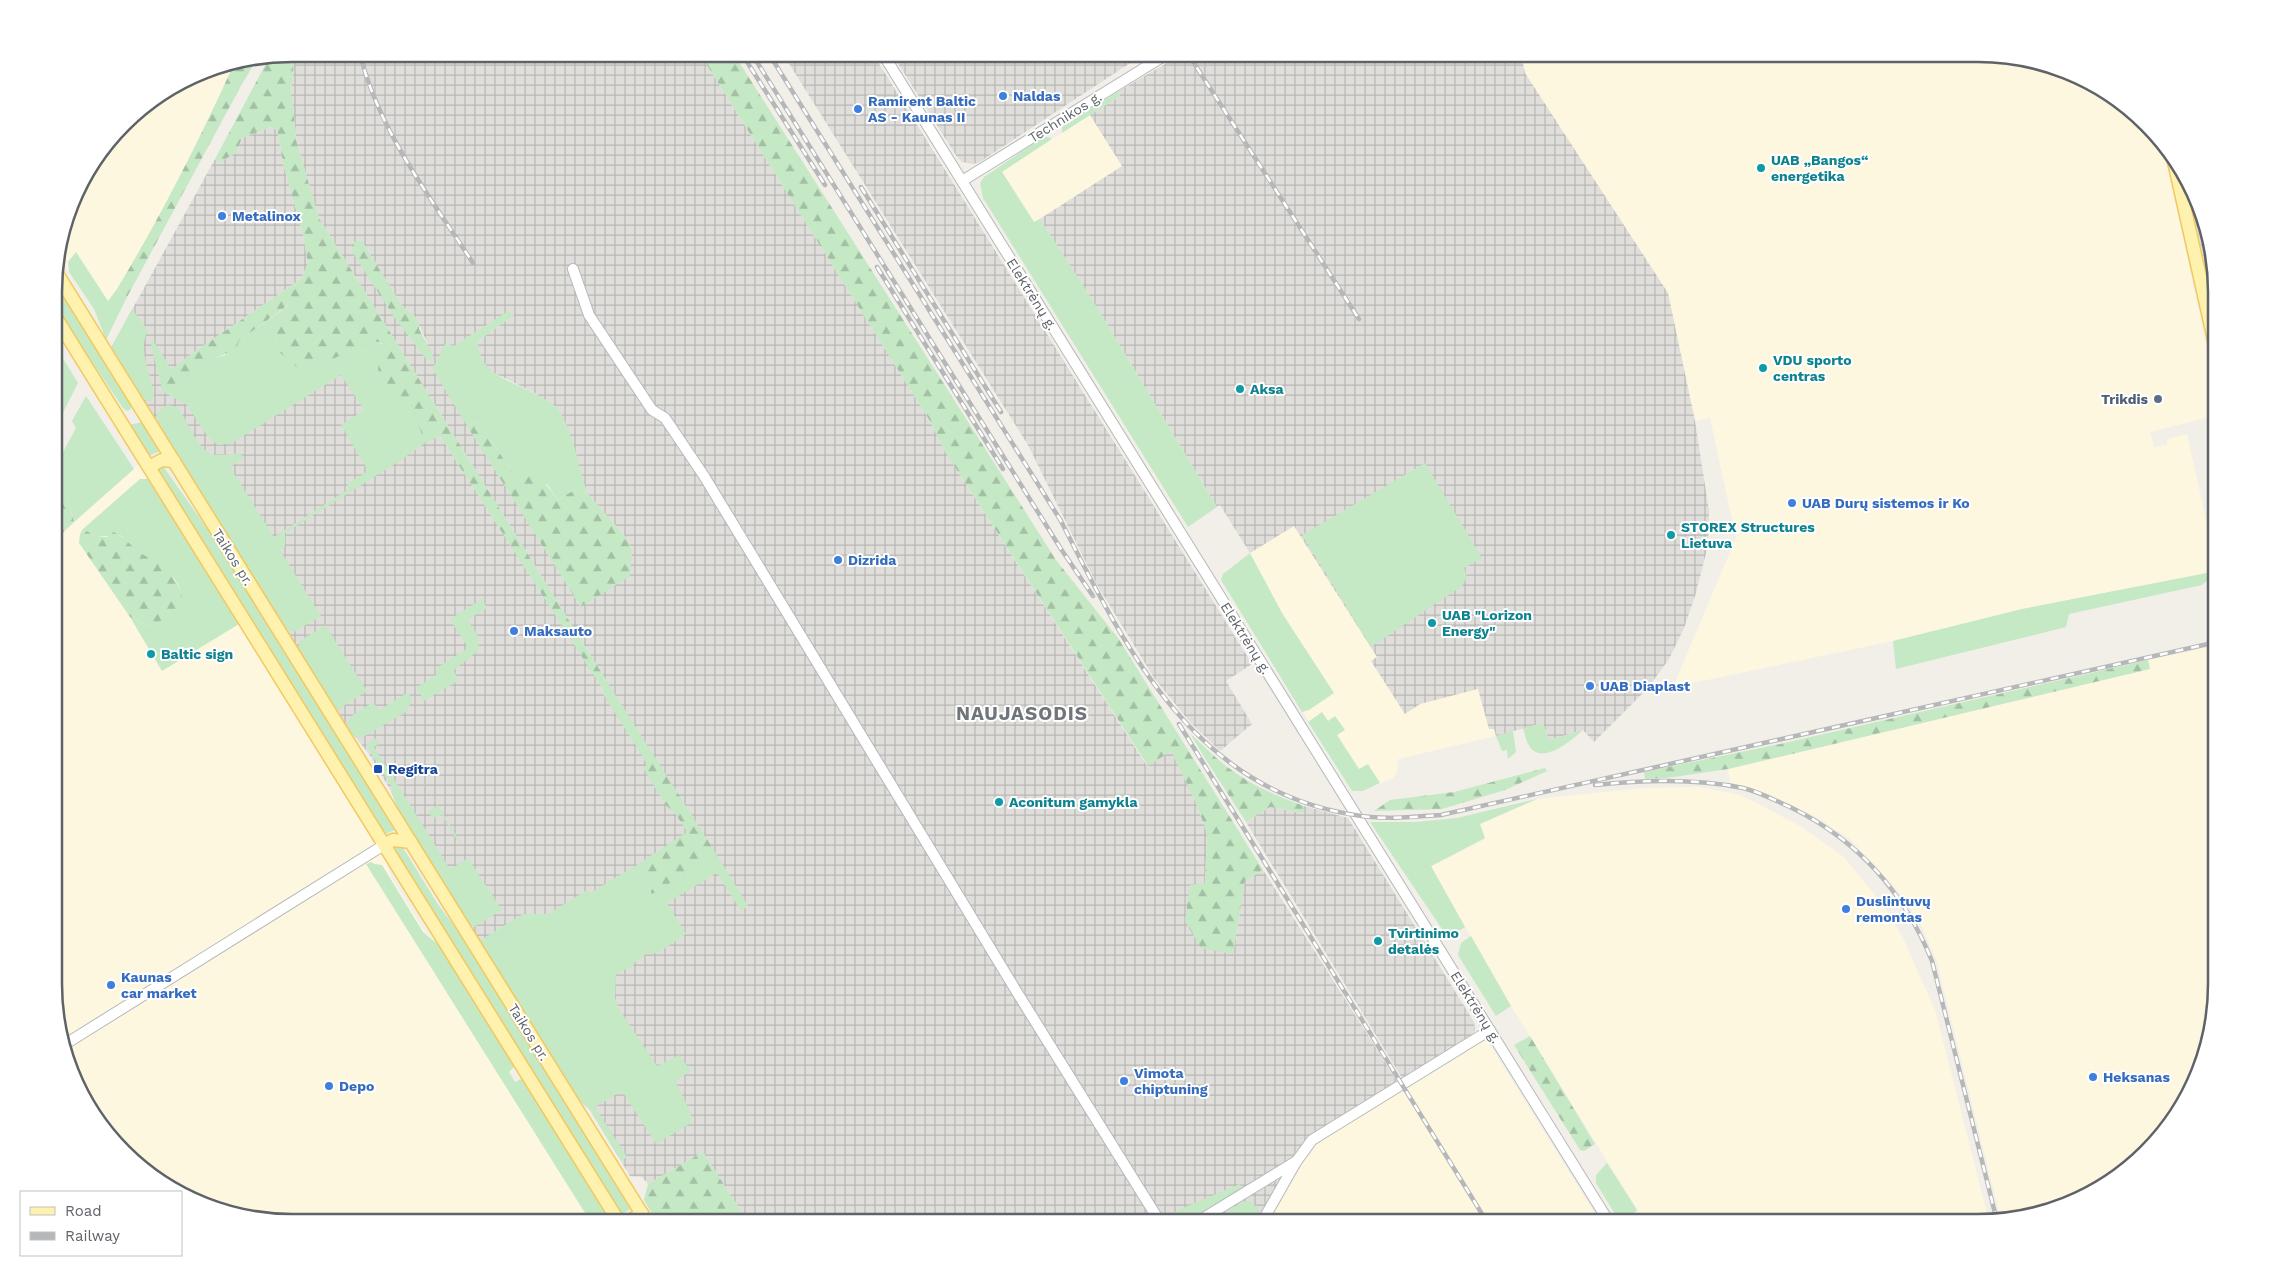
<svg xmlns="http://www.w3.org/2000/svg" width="2271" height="1276" font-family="'Work Sans',sans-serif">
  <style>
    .commercial { fill: #fef7e0 }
    .industrial { fill: url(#industrial-grid); fill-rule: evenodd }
    .grass { fill: #c5e8c5 }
    .forest { fill: url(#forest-firs) }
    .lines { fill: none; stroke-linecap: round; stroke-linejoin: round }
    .minor-casing { stroke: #b5b8bc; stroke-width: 12 }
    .major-casing { stroke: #f2c960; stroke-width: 15 }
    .minor { stroke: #fff; stroke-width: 10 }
    .major { stroke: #fff2af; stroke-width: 12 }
    .rail-casing { stroke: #b6b7b8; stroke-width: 4.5 }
    .rail { stroke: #fff; stroke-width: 2.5; stroke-dasharray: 8; stroke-linecap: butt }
    .shop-dot { fill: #3f7fe0; stroke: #fff; stroke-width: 2 }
    .culture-dot { fill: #0f9aa8; stroke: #fff; stroke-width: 2 }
    .service-dot { fill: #5c6f8a; stroke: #fff; stroke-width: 2 }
    .transit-dot { fill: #1a4fb4; stroke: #fff; stroke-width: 2 }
    .labels { text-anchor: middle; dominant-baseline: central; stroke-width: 4; stroke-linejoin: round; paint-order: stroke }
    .shop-label { font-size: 14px; font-weight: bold; fill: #366cbe; stroke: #fff; text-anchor: start }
    .street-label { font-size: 14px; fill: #5f6368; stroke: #fff }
    .culture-label { font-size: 14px; font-weight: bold; fill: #0d838f; stroke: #fff; text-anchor: start }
    .service-label { font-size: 14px; font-weight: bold; fill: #4e5e75; stroke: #fff; text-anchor: end }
    .transit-label { font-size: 14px; font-weight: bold; fill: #164399; stroke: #fff; text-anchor: start }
    .district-label { font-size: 19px; font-weight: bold; letter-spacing: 1px; fill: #70757a; stroke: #fff }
    .rim { fill: none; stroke: #5f6368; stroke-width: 2.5 }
  </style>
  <defs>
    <pattern id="industrial-grid" width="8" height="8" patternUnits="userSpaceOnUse" patternTransform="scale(1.25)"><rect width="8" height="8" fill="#e0deda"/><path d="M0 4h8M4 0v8" fill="none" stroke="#b9b8b5"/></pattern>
    <pattern id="forest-firs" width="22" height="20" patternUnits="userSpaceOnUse" patternTransform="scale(1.25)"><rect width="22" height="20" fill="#c5e8c5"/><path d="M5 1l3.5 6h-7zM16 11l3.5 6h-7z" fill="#a3c0a4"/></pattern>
  </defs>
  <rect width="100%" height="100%" fill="#f1efe8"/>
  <!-- commercial -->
  <g class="commercial">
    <polygon points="1521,54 1979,54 2040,62 2098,86 2163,146 2217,394 2217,415 2150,432 2154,447 2167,445 2167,439 2187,434 2212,548 2217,562 2217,571 2022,609 1893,641 1673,687 1736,538 1710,418 1695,421 1668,293 1524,73"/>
    <polygon points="233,66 199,141 157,222 117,289 127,297 106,340 94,309 58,255 79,187 135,113 202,72"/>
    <polygon points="1090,115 1123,166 1034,222 1002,171"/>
    <polygon points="139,464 288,701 386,862 392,879 425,932 440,946 514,1068 509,1072 515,1082 521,1079 525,1081 612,1222 292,1222 231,1214 173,1190 94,1116 56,1014 56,539"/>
    <polygon points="1294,525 1377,657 1371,661 1405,714 1420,704 1479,688 1489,729 1494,729 1496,736 1398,759 1397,773 1393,778 1363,791 1352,791 1221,580 1223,574 1250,553"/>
    <polygon points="2217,645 2217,999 2185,1103 2111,1182 2055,1210 2001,1220 1936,959 1922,927 1904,898 1850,839 1816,817 1775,797 1730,782 1728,769 2150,669 2148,660"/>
    <polygon points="1699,787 1741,795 1800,826 1844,857 1884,906 1903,938 1935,1010 1987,1213 1975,1222 1645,1222 1511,1006 1431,867 1485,839 1480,824 1537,799 1644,788"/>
    <polygon points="1483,1040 1489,1043 1600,1222 1266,1222 1315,1142"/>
  </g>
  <!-- industrial -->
  <g class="industrial">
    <path d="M295,54H700L930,421L944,450L1147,766L1171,750L1196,803L1207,833L1205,883L1233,953L1245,881L1263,870L1397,1081L1310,1135L1259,1222H748L703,1152L648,1184L642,1177L630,1176L590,1110L580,1101L552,1058L401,815L391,791L369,754L348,728L111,348L215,159L218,163L236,153L242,138L271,127L277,130L284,167L303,234L308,264L301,279L190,355L163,376L372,341L440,436L604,690L606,680L319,218L297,144L291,92ZM355,241H362L402,306L414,315L429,346ZM508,312L514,315L478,341V349L482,360L490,371L537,394L578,465L587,493L624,535L632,549L629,576L581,607L432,368L454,346Z"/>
    <polygon points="783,54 873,54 1252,664 1226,681 1252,724 1220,751 1189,721 1154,678 1096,583 1028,445"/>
    <polygon points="892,54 1144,54 978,163 972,164 962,162 957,157"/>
    <polygon points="1182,54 1521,54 1525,73 1668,293 1695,421 1709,511 1708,545 1696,593 1684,628 1669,659 1648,688 1594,742 1583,730 1549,740 1543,723 1496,736 1494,729 1489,729 1478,689 1420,704 1405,714 1371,661 1377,657 1294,526 1250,553 1220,505 1217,507 1098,309 1040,219 1122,166 1090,115 1120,96 1119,91"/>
    <polygon points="2185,176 2205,216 2217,277 2217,319"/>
    <polygon points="1304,806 1348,818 1474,1022 1475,1030 1472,1035 1402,1078 1246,822 1270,807 1303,813"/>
  </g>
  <!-- grass -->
  <g class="grass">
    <polygon points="1119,91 1120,96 1062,133 1062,127"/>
    <polygon points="1043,137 1048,137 1052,139 1002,172 1034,222 1040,219 1098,309 1217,507 1188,527 983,198 980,183 984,177"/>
    <polygon points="2192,197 2198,215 2204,214 2205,216 2210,242 2199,237"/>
    <polygon points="76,252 108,301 117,289 127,297 106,340 94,309 69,272 68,262"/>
    <polygon points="2212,252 2217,277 2217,280 2211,272 2206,273 2204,263"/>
    <polygon points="56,283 132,405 130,410 127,411 123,408 56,308"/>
    <path d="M289,305L275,335L278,351L310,369L372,341L382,344L378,369L383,387L411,404L425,443L401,460L285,533V546L280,550L321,616L294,632L286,630L158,423L156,413L167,405L177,407C188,420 194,443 208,452C220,460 237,448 245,458L230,467L274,537L349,489L347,484L368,471L341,425L364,410L341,375L232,443L218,445L208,437L187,405L163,392L151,346L152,339L172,370L163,376V383L170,387L213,359L225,355L239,341Z"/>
    <path d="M132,309L148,330C137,349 151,374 154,394L153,399L148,401L143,399L111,348Z"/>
    <path d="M508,311L514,315L478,341C477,378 522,383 546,400C550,402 555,405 558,409C574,433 578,465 587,493L574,490L558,500L547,484L518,481L479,422L467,426L432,368C440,358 439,352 446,343L454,346Z"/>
    <polygon points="56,347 78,383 57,424 56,421"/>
    <polygon points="86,396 134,469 74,522 67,493 59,497 56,508 56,465 76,428 72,421"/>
    <polygon points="142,422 160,451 149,456 129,425"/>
    <polygon points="1425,463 1482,558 1464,568 1467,577 1462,586 1371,647 1302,535"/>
    <polygon points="163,466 227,557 396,829 384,835 159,473 159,469"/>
    <path d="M140,479H148L239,624L162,671L130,617L148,626L182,601C182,574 156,565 137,551C131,546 126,540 120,535L96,537L87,531L80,534L83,529Z"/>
    <polygon points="1250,553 1282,613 1334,693 1309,710 1302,712 1221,580 1223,574"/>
    <polygon points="2217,571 2202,585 2069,614 2066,627 1896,669 1893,641 2022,609"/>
    <polygon points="482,599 487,608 468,620 479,638 478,651 454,670 458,681 422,702 421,695 416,688 437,674 435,669 468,648 450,619"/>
    <polygon points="325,625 367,691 342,707 343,710 335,709 298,650 300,641"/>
    <polygon points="606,680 644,740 636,746 603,694"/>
    <polygon points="407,693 410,695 412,701 406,712 365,736 359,738 351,734 347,725 350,717 373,702 379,710"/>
    <polygon points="1322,712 1328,721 1335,716 1345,730 1337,735 1359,769 1368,764 1380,783 1363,791 1352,791 1308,722"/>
    <path d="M1543,723L1549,740L1583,730C1572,740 1543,765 1530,747C1526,742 1525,734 1523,728Z"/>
    <polygon points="1513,731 1516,752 1508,759 1507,750 1502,751 1496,736"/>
    <polygon points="1191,735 1194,737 1213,755 1206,760"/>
    <polygon points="376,738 380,743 374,747 450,869 468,858 502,910 474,927 469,925 401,815 391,791 393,789 366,745"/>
    <polygon points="403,749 461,843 460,845 442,815 434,818 428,813 437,805"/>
    <polygon points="1537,799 1480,824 1485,838 1431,866 1465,927 1452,935 1446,935 1370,822 1415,822 1457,818"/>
    <polygon points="395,846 402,846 437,903 469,946 632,1208 622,1214 621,1215 394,849"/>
    <polygon points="717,855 748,906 741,911 717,873 667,903 686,934 658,953 648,953 635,962 633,966 616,974 615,998 619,1009 657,1066 679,1055 691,1071 675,1081 691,1113 691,1123 656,1144 622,1091 595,1107 627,1157 621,1161 590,1110 580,1101 479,943 481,940 523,914 548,914 587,890 590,893 635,866 652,894"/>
    <polygon points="372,862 374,864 382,865 423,932 440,946 514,1064 515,1066 509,1072 515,1082 521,1079 525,1081 605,1212 606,1222 578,1222 587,1216 366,864"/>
    <polygon points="1471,936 1511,1006 1496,1016 1458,955 1461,943"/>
    <polygon points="1607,1163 1637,1210 1624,1222 1620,1222 1596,1183 1596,1175"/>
    <path d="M1240,1184L1241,1187C1224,1198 1185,1233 1164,1220L1178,1210Z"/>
    <polygon points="1247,1201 1253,1203 1259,1210 1256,1222 1212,1222 1240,1203"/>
  </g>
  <!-- forest -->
  <g class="forest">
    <polygon points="295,54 291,92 297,144 319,218 606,680 604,691 440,436 425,443 411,404 383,388 378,369 382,343 372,341 310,369 297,367 278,351 275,335 288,305 239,341 236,349 213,359 170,387 162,383 163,376 190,355 301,279 308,264 303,234 284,167 277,130 271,127 242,138 236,153 218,163 215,159 269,58"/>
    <polygon points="700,54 734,54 1056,560 1118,638 1263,870 1245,881 1233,954 1201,948 1185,921 1190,885 1205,883 1207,833 1196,803 1171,751 1148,766 944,450 930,421"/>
    <path d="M256,61L242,84L127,297L117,289C161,216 198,143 233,66Z"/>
    <polygon points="355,241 362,241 402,306 414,315 419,323 419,329 433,355 432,361 426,359 394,317 353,253 352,247"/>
    <polygon points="479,422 518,481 534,469 558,500 574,490 587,493 624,535 632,549 630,576 581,607 467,426"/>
    <polygon points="67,493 74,522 56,539 56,508 59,497"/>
    <path d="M87,531L96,537H107L113,532C129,538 138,558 157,559C187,592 197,608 148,626L130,617L79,543L80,534Z"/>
    <polygon points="2148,660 2150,669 1728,769 1667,778 1645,779 1644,772 1780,744"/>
    <polygon points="644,740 717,855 652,894 635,866 687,832 677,816 665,804 643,768 647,764 636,746"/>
    <path d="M1213,755C1240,780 1271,794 1304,806V813L1270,807L1246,822L1206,760Z"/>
    <polygon points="1545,768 1547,771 1505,790 1442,809 1374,811 1390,800 1454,792"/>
    <polygon points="1530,1036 1595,1144 1584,1151 1580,1150 1514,1045"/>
    <polygon points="703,1152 748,1222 657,1222 644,1200 648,1184"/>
  </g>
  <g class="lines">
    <defs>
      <g id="minor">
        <polyline points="883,54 1609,1222"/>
        <polyline points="962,181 1167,54"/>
        <polyline points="573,269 589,315 652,410 665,418 704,476 1015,989 1160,1222"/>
        <polyline points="67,1043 384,845"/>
        <polyline points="1197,1222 1295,1162"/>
        <polyline points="1262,1222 1296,1162 1312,1140 1490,1030"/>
      </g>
      <g id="major">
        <polyline points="2173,157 2217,353"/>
        <polyline points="56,272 647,1222"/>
        <polyline points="56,318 619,1222"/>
        <polyline points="149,467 162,460 174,461"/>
        <polyline points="384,845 393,840 411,842"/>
        <polyline points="628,1222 642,1213"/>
      </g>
    </defs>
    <!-- minor casing -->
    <use href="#minor" class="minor-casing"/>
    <!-- major casing -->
    <use href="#major" class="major-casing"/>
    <!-- minor -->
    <use href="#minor" class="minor"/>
    <!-- major -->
    <use href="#major" class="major"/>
    <defs>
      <g id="rail">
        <path d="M360,54C379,131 430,197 473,263"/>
        <polyline points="742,54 825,185"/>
        <polyline points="752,54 1061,549 1093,596"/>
        <path d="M769,54L1061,521C1127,652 1195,790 1355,815C1383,820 1413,817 1441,815L2217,642"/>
        <polyline points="1188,54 1359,319"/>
        <polyline points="861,187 1001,412"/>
        <polyline points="877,267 1003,469"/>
        <polyline points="1179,724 1487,1222"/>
        <path d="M1595,785C1643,780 1694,778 1743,788C1760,792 1776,801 1792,808C1859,841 1904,892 1932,961L1997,1221"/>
      </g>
    </defs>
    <!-- rail casing -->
    <use href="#rail" class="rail-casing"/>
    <!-- rail -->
    <use href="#rail" class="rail"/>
  </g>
  <!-- markers -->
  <g class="shop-dot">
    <circle cx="1003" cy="96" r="5"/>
    <circle cx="858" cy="109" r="5"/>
    <circle cx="222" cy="216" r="5"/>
    <circle cx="1792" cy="503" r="5"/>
    <circle cx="838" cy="560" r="5"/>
    <circle cx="514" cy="631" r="5"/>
    <circle cx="1590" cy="686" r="5"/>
    <circle cx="1846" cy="909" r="5"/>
    <circle cx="111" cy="985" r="5"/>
    <circle cx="2093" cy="1077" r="5"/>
    <circle cx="1124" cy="1081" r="5"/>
    <circle cx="329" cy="1086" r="5"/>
  </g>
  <g class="culture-dot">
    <circle cx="1761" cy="168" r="5"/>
    <circle cx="1763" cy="368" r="5"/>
    <circle cx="1240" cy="389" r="5"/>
    <circle cx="1671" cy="535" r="5"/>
    <circle cx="1432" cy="623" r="5"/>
    <circle cx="151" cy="654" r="5"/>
    <circle cx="999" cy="802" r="5"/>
    <circle cx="1378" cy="941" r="5"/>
  </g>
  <circle class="service-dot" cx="2158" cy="399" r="5"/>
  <rect class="transit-dot" x="373" y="764" width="10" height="10" rx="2.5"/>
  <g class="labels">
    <!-- shop labels -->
    <g class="shop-label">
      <text x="1013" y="96">Naldas</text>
      <text x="868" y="101">Ramirent Baltic<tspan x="868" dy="16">AS - Kaunas II</tspan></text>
      <text x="232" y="216">Metalinox</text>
      <text x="1802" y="503">UAB Durų sistemos ir Ko</text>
      <text x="848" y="560">Dizrida</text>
      <text x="524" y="631">Maksauto</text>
      <text x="1600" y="686">UAB Diaplast</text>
      <text x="1856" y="901">Duslintuvų<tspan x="1856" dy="16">remontas</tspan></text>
      <text x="121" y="977">Kaunas<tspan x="121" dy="16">car market</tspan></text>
      <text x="1134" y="1073">Vimota<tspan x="1134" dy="16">chiptuning</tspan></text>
      <text x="2103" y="1077">Heksanas</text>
      <text x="339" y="1086">Depo</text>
    </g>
    <!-- street labels -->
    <g class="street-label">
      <text transform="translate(1065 117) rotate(-32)">Technikos g.</text>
      <text transform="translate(1032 294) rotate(58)">Elektrėnų g.</text>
      <text transform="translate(233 557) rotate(58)">Taikos pr.</text>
      <text transform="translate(1246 638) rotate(58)">Elektrėnų g.</text>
      <text transform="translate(1476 1007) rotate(58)">Elektrėnų g.</text>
      <text transform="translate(529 1032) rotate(58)">Taikos pr.</text>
    </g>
    <!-- culture labels -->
    <g class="culture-label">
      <text x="1771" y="160">UAB „Bangos“<tspan x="1771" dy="16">energetika</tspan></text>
      <text x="1773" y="360">VDU sporto<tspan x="1773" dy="16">centras</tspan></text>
      <text x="1250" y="389">Aksa</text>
      <text x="1681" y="527">STOREX Structures<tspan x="1681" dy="16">Lietuva</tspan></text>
      <text x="1442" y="615">UAB "Lorizon<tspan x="1442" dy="16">Energy"</tspan></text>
      <text x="161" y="654">Baltic sign</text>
      <text x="1009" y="802">Aconitum gamykla</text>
      <text x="1388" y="933">Tvirtinimo<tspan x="1388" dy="16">detalės</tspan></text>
    </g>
    <!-- service labels -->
    <g class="service-label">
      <text x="2148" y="399">Trikdis</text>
    </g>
    <!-- transit labels -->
    <g class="transit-label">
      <text x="388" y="769">Regitra</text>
    </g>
    <!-- district labels -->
    <g class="district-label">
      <text x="1022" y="713">NAUJASODIS</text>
    </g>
  </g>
  <!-- crop -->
  <path d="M0 0H2271V1276H0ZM292 62H1978A230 230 0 0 1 2208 292V984A230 230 0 0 1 1978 1214H292A230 230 0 0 1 62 984V292A230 230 0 0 1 292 62Z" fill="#fff" fill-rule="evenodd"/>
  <path class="rim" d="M292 62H1978A230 230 0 0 1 2208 292V984A230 230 0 0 1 1978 1214H292A230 230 0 0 1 62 984V292A230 230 0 0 1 292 62Z"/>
  <!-- legend -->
  <rect x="20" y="1191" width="162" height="65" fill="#ffffff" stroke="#bfc1c3"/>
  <rect x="30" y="1207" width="25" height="8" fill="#fff2af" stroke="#bfc1c3"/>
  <text x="65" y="1216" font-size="15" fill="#5f6368">Road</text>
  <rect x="30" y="1232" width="25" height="8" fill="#b6b7b8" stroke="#bfc1c3"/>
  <text x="65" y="1241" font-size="15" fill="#5f6368">Railway</text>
</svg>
